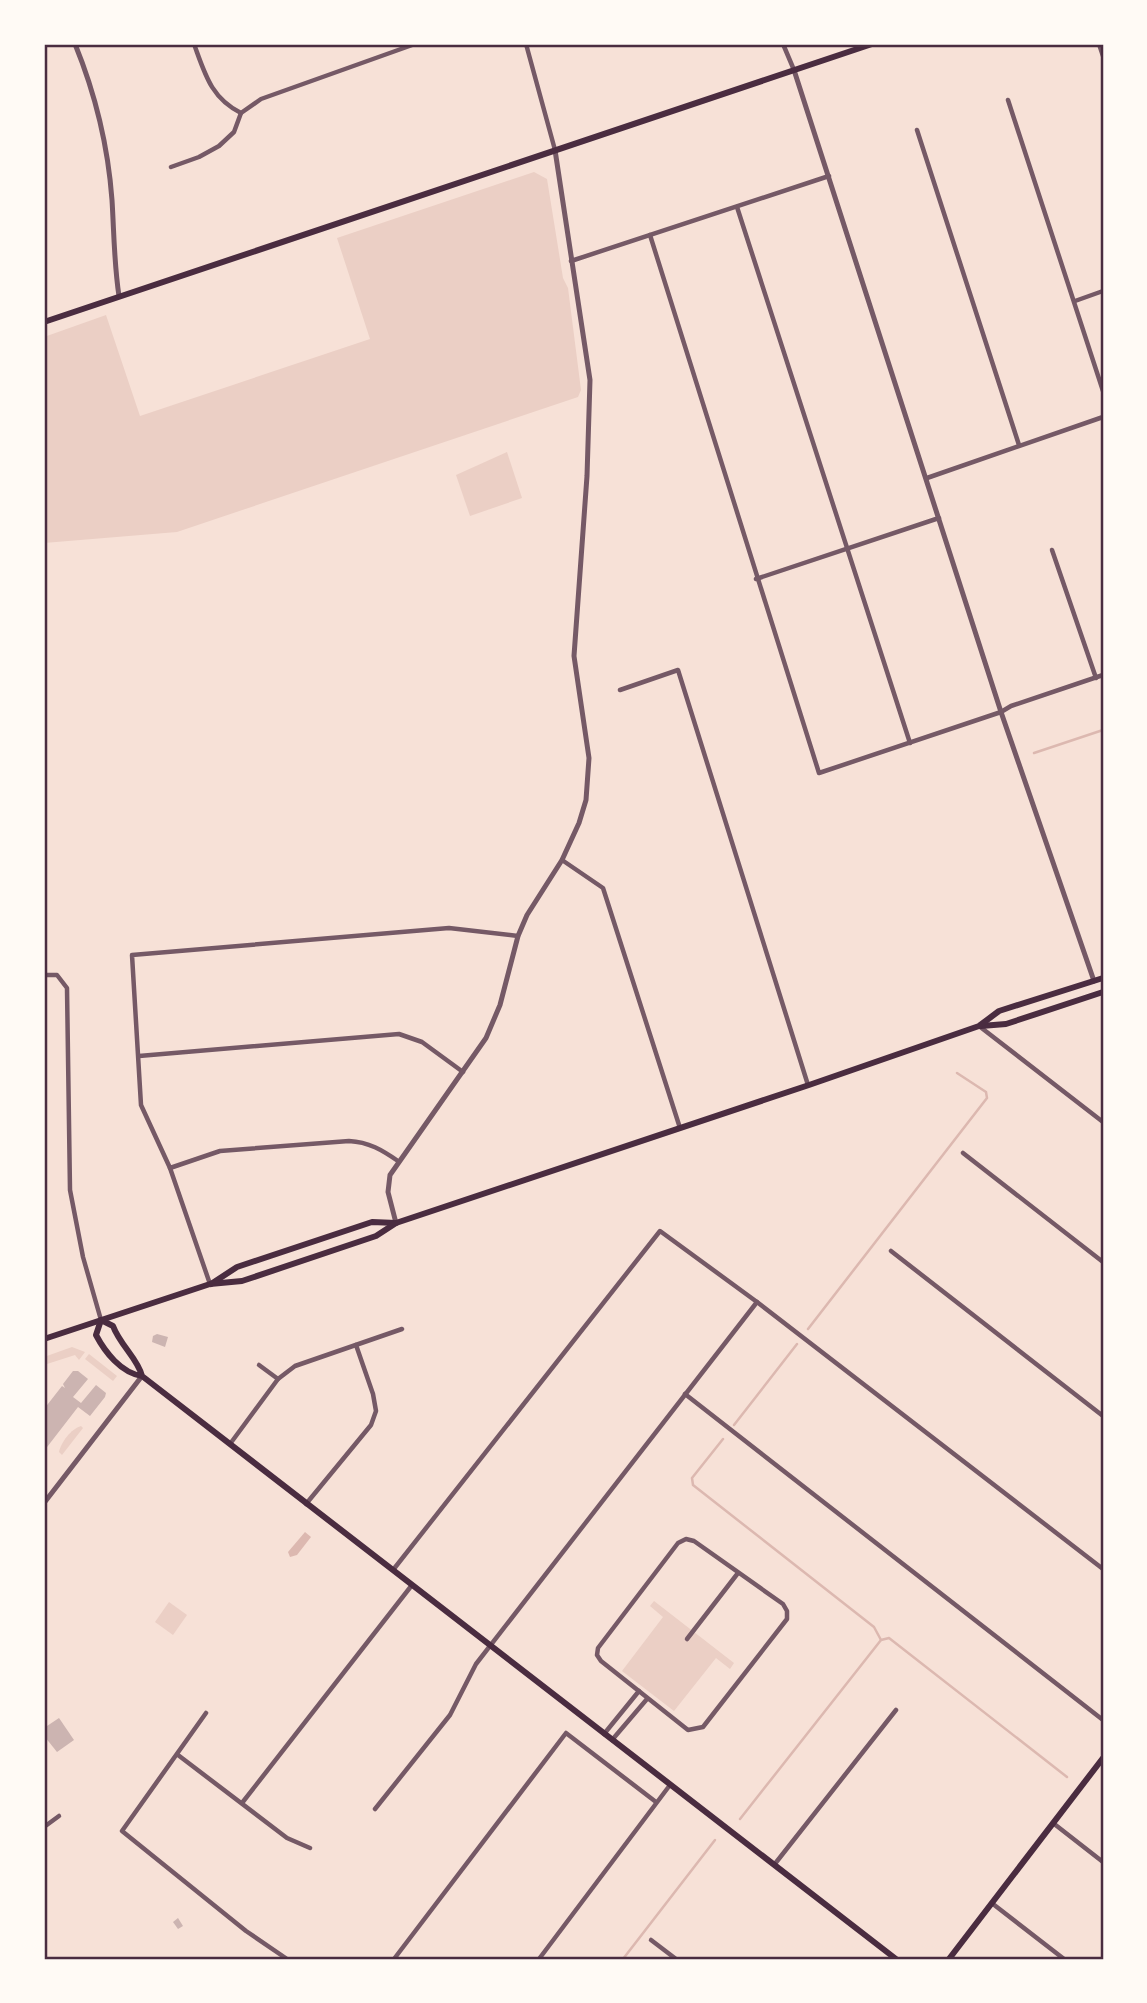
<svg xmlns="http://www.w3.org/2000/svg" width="1147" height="2003" font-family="'Archivo Narrow',sans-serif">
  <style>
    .green { fill: #ebcfc5 }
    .water { fill: #dcb8b0 }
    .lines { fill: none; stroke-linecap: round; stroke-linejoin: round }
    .stream { stroke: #dcb8b0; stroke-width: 2.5 }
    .building { fill: #ccb4b1 }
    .minor { stroke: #755966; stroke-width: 4.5 }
    .tertiary { stroke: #755966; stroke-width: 5 }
    .secondary { stroke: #4a2c40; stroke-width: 6 }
    .primary { stroke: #4a2c40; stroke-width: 6 }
    .neatline { fill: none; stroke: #4a2c40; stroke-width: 2.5 }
  </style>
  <rect width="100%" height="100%" fill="#f7e1d7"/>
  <!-- green -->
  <g class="green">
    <polygon points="534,172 547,179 563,278 568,288 581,390 578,397 177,532 44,543 44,337 106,315 140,416 370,339 337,238"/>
    <polygon points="507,452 522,498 470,516 456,475"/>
    <polygon points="72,1347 85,1352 79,1360 75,1355 47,1364 44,1357"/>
    <polygon points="89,1354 117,1376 113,1381 85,1359"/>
    <path d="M81,1426L83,1428L62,1455L59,1452C61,1442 71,1429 81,1426Z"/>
    <polygon points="654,1601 734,1663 730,1669 716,1658 674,1711 622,1671 663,1617 650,1606"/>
    <polygon points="169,1602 187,1615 173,1635 155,1622"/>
  </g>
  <!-- water -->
  <polygon class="water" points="305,1532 311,1537 297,1555 290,1557 288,1552"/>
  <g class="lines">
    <!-- stream -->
    <g class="stream">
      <polyline points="1034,753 1103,730"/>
      <polyline points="808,1329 987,1098 986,1092 957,1073"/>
      <polyline points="734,1425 797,1344"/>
      <polyline points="723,1439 692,1478 693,1485 874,1627 881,1640"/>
      <polyline points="740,1819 881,1640 889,1638 1067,1777"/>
      <polyline points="623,1959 715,1840"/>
    </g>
  </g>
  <!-- building -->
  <g class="building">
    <polygon points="157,1334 168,1337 165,1347 152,1342 153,1336"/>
    <polygon points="73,1371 78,1371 88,1379 73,1397 81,1403 96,1385 106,1393 105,1397 90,1416 78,1407 44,1451 44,1409 62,1386 65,1388 63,1384"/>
    <polygon points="59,1718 74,1740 57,1752 45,1737 44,1728"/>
    <polygon points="178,1918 183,1926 178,1929 173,1922"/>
  </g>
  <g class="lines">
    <!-- minor -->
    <g class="minor">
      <path d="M194,44C205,74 211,98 241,113"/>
      <polyline points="526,44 555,150"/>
      <polyline points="783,44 794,70"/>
      <polyline points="1099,44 1103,56"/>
      <polyline points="1008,100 1103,391"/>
      <polyline points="917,130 1019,445"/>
      <polyline points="171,167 199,157 219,146 234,132 241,113 261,99 415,44"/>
      <polyline points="737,207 910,743"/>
      <polyline points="650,235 819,773 1001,712 1011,706 1103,675"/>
      <polyline points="571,261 829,176"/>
      <polyline points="1075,301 1103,291"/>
      <polyline points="927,478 1103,417"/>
      <polyline points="1052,550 1096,678"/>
      <polyline points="756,579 939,518"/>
      <polyline points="620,690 678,670 808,1085"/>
      <polyline points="562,860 603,888 680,1128"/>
      <polyline points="44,975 57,975 67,988 70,1190 83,1257 101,1320"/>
      <polyline points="979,1026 1103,1122"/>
      <polyline points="139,1056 399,1034 422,1042 463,1072"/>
      <polyline points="963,1153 1103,1262"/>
      <path d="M170,1168L220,1151L349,1141C369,1142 382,1150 398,1161"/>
      <polyline points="891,1251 1103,1416"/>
      <polyline points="210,1284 170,1168 141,1105 132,955 449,928 518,936"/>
      <polyline points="259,1365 278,1379"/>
      <polyline points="685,1394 1103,1720"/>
      <polyline points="230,1444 278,1379 295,1366 402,1329"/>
      <polyline points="306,1504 371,1425 376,1411 373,1394 356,1345"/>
      <polygon points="686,1539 694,1541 783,1604 787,1611 787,1619 703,1727 688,1730 601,1661 597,1655 598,1648 678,1543"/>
      <polyline points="393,1570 660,1231 757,1302 1103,1569"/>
      <polyline points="687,1639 738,1573"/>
      <polyline points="206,1713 122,1831 246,1931 287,1959"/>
      <polyline points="604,1734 639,1691"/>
      <polyline points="612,1740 647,1699"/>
      <polyline points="178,1755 287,1838 310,1848"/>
      <polyline points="242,1803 412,1585"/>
      <polyline points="375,1809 450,1715 476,1664 757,1302"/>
      <polyline points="1053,1823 1103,1862"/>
      <polyline points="44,1827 59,1816"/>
      <polyline points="774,1865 896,1710"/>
      <polyline points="993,1904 1064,1959"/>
      <polyline points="651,1940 676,1959"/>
      <polyline points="394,1959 566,1733 656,1802"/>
      <polyline points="539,1959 670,1785"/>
    </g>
    <!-- tertiary -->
    <g class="tertiary">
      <path d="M75,44C95,93 108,146 112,200C114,232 114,264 119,296"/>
      <polyline points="794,70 1001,712 1094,981"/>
      <polyline points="396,1223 388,1192 390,1175 486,1038 500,1005 518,936 527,915 562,860 579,823 586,800 589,758 574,656 587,476 590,380 555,150"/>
      <polyline points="44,1503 142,1376"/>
    </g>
    <!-- secondary -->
    <g class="secondary">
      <polyline points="44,322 872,44"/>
      <path d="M142,1376C138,1359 120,1345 113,1326L101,1320L96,1335C105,1352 121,1373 142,1376L896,1959"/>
      <polyline points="949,1959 1103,1758"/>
    </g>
    <!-- primary -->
    <g class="primary">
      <polyline points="981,1026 1006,1024 1103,992"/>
      <polyline points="211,1284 237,1267 372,1222 396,1223"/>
      <polyline points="44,1339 210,1284 242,1281 376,1236 396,1223 809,1085 979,1026 999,1011 1103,978"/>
    </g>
  </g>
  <!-- border -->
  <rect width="1147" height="2003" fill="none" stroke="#fffaf5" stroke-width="91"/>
  <rect x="46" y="46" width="1056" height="1912" class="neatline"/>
</svg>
